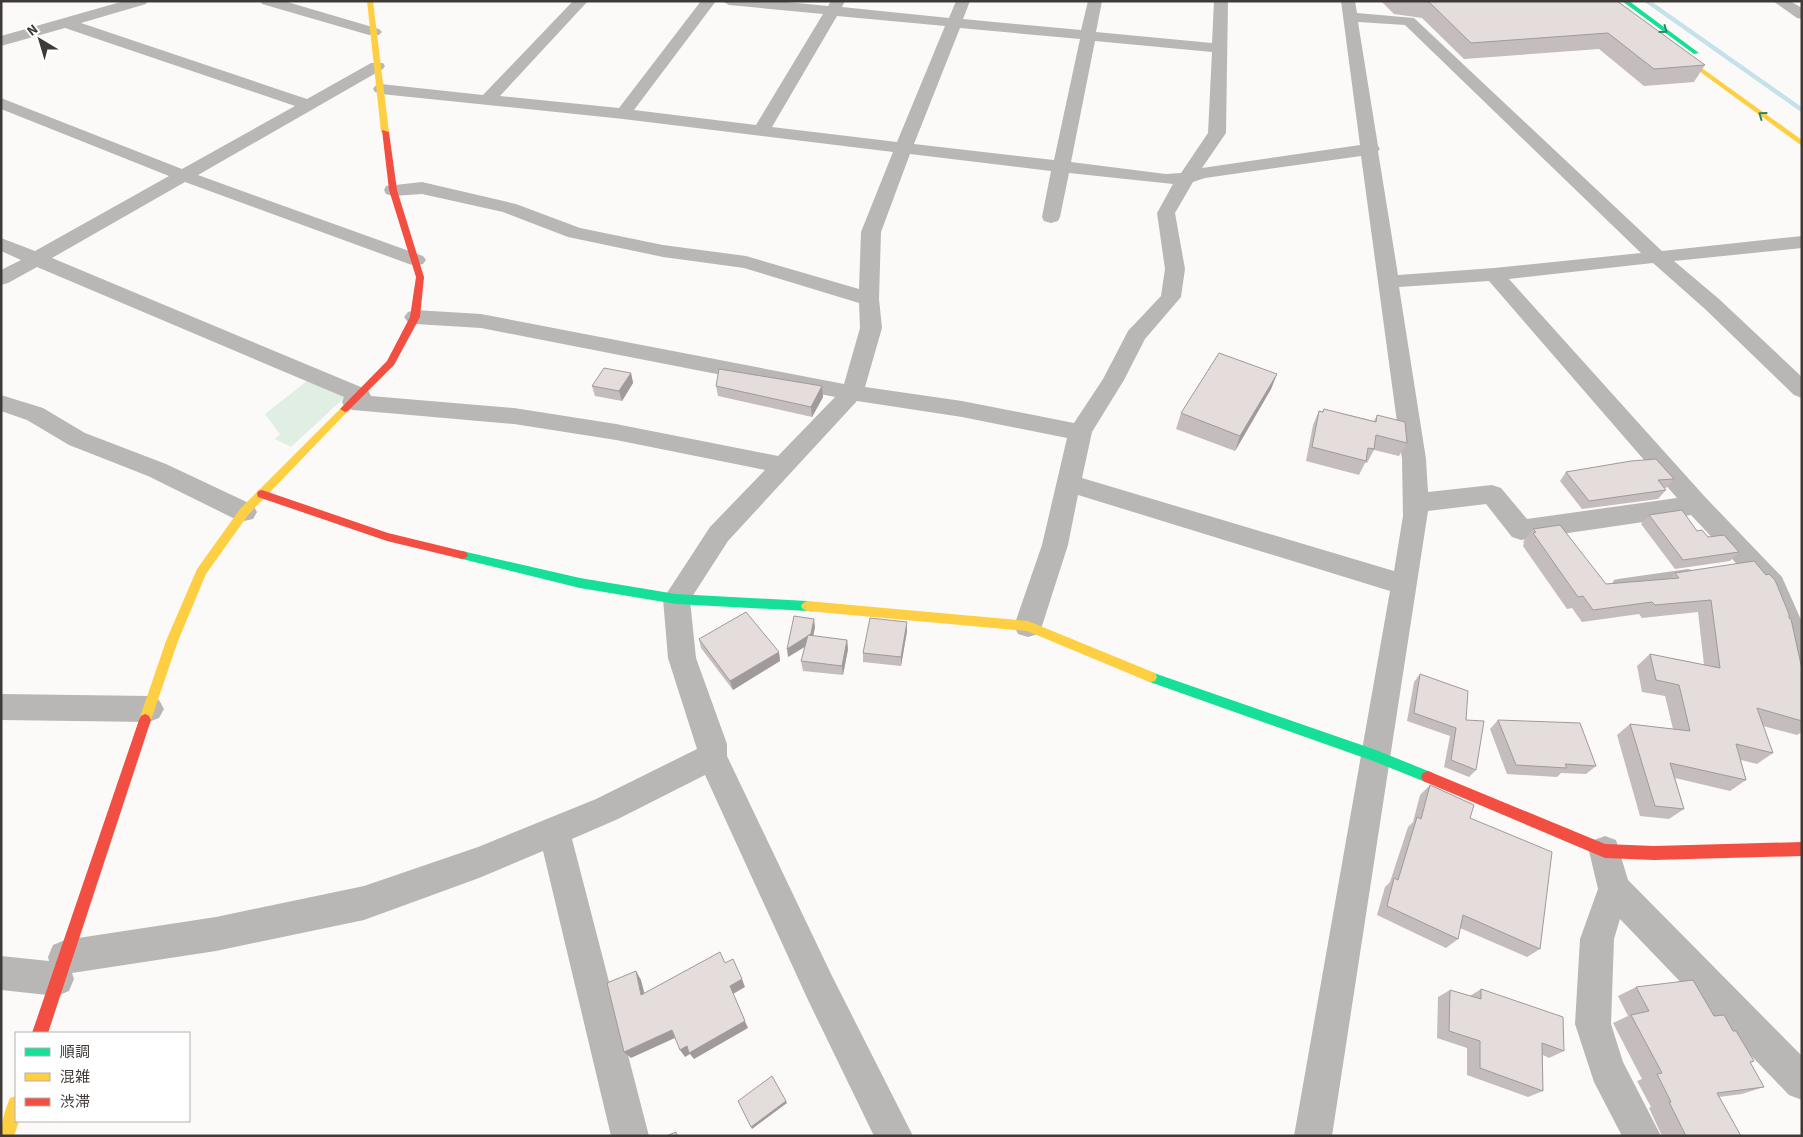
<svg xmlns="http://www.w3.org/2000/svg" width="1803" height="1137" font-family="'Source Sans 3','Noto Sans JP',sans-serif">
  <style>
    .green { fill: #e0eee4 }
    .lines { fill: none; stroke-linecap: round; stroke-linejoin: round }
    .stream { stroke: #c5e1ea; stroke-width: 4.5 }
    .lane { fill: #b9b7b6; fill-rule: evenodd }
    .street { fill: #b9b7b6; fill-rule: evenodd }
    .fast { fill: #16e098; fill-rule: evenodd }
    .slow { fill: #ffcf43; fill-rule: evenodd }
    .jam { fill: #f24e42; fill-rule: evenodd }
    .wall { fill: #c5bdbd }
    .shaded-wall { fill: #a09a9a }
    .building { fill: #e5dcdc; stroke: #a09a9a }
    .oneway { stroke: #2d8563 }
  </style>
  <rect width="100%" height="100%" fill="#fcfaf9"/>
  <!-- green -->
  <polygon class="green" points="307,381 345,397 291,447 275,439 280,434 265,414"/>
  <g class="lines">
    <!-- stream -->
    <polyline class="stream" points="1647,1 1802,110"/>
    <!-- lane -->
    <polygon class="lane" points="1688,569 1692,570 1694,574 1692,578 1688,579 1618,589 1614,588 1612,584 1614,580 1618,579"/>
    <!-- street -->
    <g class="street">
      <path d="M124,1H148L146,4L81,23L307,99L371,63H383L385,66L383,69L198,175L423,256L426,260L423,264L416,266L409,264L185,182L52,258L368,390L371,396L514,408L616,424L778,456L835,397L481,328L415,324L408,322L404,317L408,312L415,310L481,314L844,384L860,328L859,303L744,268L663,257L568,237L503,212L422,194L393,196L386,194L384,190L386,186L422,182L516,204L580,228L663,245L746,256L859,289L861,232L893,152L623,119L381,94L375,92L373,89L375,86L381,84L483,95L573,1H588L500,96L619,108L701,1H716L634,110L756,125L823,14L729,5L722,1H777L828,6L831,1H845L842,7L949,18L956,1H970L963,19L1081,30L1088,1H1102L1096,32L1212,43L1214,1H1228L1226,133L1202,168L1360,145L1341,1H1355L1357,13L1414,18L1662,251L1802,236V248L1674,261L1719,299L1802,377V398L1794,395L1705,309L1653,263L1509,279L1706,498L1782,577L1802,622V678L1792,674L1788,666L1786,651L1762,591L1691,515L1521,540L1512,537L1486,504L1428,511L1332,1136H1294L1390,591L1078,495L1068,545L1042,626L1038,634L1028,637L1018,634L1014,626L1042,545L1067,438L962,417L857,401L728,541L690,600L696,658L727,744V756L832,976L913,1136H874L808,1000L705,775L618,819L572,839L649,1136H611L543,851L479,878L364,920L216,951L72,973L74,979L69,991L57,996L1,990V956L49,961L48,957L53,945L65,940L216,917L364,886L478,847L596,799L697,749L668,658L663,599L710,527L765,470L616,440L514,424L353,410L345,408L342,402L344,397L37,267L8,283L1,285V270L21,260L1,251V238L35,251L169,176L1,109V98L182,169L295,106L65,28L1,46V36ZM837,16L945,26L897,142L772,127ZM1358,22L1405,25L1641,253L1494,268L1398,275L1378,151L1380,149L1378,146ZM960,28L1080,39L1054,160L914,144ZM1095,41L1212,52L1208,133L1181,173L1166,174L1071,162ZM910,154L1051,171L1042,217L1044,221L1051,223L1058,221L1060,217L1069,173L1173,184L1157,213L1165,269L1161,296L1128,331L1103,379L1074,423L962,401L865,387L882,328L879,299L881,232ZM1361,156L1402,459L1403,516L1394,571L1082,478L1092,432L1124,380L1145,339L1181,297L1185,269L1175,213L1193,182L1205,178ZM1489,281L1677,498L1527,519L1501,488L1492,485L1428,492L1426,459L1399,287Z"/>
      <polygon points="260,1 284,1 379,29 382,32 379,35 369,35 262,4"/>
      <polygon points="1773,1 1790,1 1802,8 1802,19 1797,18"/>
      <polygon points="1,395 43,408 85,433 166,464 253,505 257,512 253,519 244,521 235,519 148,476 69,445 27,420 1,411"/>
      <polygon points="1,694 149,696 159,700 164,709 159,718 149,722 1,720"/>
      <polygon points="1605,836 1616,840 1628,880 1802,1056 1802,1100 1789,1095 1620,919 1614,939 1611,1024 1623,1062 1661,1136 1622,1136 1594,1082 1575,1024 1580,939 1598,889 1589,851 1594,840"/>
    </g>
    <!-- fast -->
    <g class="fast">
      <polygon points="1622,1 1629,1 1699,53 1694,54"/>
      <polygon points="462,551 580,578 676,594 807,601 811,603 813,606 811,609 807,611 676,604 580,588 462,559 458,558 456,555 458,552"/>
      <polygon points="1151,672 1376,750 1433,773 1435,777 1433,781 1428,783 1373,761 1147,681 1145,677 1147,673"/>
    </g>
    <!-- slow -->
    <g class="slow">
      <polygon points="367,1 373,1 389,132 385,134 381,132"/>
      <polygon points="1670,48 1674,48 1802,140 1802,146 1670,50"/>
      <polygon points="345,406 350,409 348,411 248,515 206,574 178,641 151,720 149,724 145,726 141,724 139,720 166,641 197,569 240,509 342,407"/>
      <polygon points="807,601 1028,621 1155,673 1157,677 1155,681 1151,682 1147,681 1027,631 807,611 803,609 801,606 803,603"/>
      <path d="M16,1096V1121H19L14,1136H1C1,1123 5,1110 10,1098Z"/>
    </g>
    <!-- jam -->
    <g class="jam">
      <polygon points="382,130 389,132 397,190 424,277 420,317 394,365 348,411 345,412 340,409 342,407 387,361 410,317 416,277 389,190"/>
      <polygon points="262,490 388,533 462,551 466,552 468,555 466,558 462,559 387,541 258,497 257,494 258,491"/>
      <polygon points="145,714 149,716 151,720 48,1033 32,1033 139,720 141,716"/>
      <polygon points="1428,771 1605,844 1654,846 1802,842 1802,856 1654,860 1605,858 1423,781 1421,777 1423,773"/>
    </g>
  </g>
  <!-- wall -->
  <g class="wall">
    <polygon points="1381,1 1617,1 1705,65 1694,82 1644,86 1599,49 1464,59 1422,18 1394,14"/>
    <polygon points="631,373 633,383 622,401 595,396 592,386"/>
    <polygon points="1277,374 1271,389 1235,451 1176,429 1181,413"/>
    <polygon points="716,386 822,386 823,397 812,417 718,396"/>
    <polygon points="1324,409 1374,421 1377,415 1407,443 1399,456 1374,450 1367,463 1365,463 1359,475 1306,461 1313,425 1319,411 1323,411"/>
    <polygon points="1566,472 1674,479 1666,488 1664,488 1666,490 1658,499 1582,509 1560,481"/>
    <polygon points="1649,515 1697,531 1708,537 1739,552 1730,561 1675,569 1641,524"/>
    <polygon points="1533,529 1606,584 1670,579 1675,573 1789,618 1802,669 1802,732 1797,735 1763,726 1773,753 1757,764 1741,760 1746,780 1730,791 1675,778 1684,809 1669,819 1640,816 1617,735 1630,724 1673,729 1665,696 1642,692 1637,666 1650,654 1704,665 1698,612 1642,618 1639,614 1582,622 1572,608 1567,609 1523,546 1524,543 1523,542"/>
    <polygon points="907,622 907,631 901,666 863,662 863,653"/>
    <polygon points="815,627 813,636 847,640 848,649 843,675 803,671 801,661 805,647 788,657"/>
    <polygon points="699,639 779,652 780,661 733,690 701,648"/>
    <polygon points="1420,674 1466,720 1476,770 1469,777 1444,767 1450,736 1407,721 1414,682"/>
    <polygon points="1498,720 1596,766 1586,774 1561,773 1557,777 1507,774 1490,729"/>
    <polygon points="1430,785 1470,818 1540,949 1527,957 1460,928 1458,939 1446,948 1377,915 1385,887 1390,882 1408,827 1413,822 1420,795"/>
    <polygon points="1636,987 1714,1016 1733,1031 1754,1061 1750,1063 1764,1087 1742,1094 1719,1097 1741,1136 1662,1136 1649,1108 1651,1107 1637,1081 1642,1079 1613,1023 1628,1016 1618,996"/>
    <polygon points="1481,989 1564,1051 1549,1058 1543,1055 1543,1091 1528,1097 1467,1075 1467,1048 1437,1038 1438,997 1450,990 1470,996"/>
  </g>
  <!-- shaded-wall -->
  <g class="shaded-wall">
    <polygon points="631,373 633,383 622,401 619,391"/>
    <polygon points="1277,374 1271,389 1235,451 1240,436"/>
    <polygon points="822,386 823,397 812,417 811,407"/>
    <polygon points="814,619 815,627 812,642 788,657 787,649"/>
    <polygon points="907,622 907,631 901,666 901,657"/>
    <polygon points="847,640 848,649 843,675 842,666"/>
    <polygon points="779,652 780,661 733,690 730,681"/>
    <polygon points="636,971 641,980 647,1003 641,995"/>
    <polygon points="742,979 745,987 733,994 748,1028 694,1059 690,1054 685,1057 680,1050 730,986"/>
    <polygon points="672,1030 677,1037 631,1058 624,1052"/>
    <polygon points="786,1101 787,1103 752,1129 751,1127"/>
  </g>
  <!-- building -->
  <g class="building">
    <polygon points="1422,1 1617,1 1705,65 1654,69 1608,33 1471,43 1429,2"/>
    <polygon points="1219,353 1277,374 1240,436 1181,413"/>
    <polygon points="604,368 631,373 619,391 592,386"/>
    <polygon points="719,369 822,386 811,407 716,386"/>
    <polygon points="1324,409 1376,422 1377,415 1405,422 1407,443 1376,435 1374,449 1368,448 1366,461 1312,447 1319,411 1323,412"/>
    <polygon points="1656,459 1674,479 1658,480 1666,490 1589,501 1566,472 1631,461"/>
    <polygon points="1682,510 1697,531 1702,530 1708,537 1724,535 1739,552 1683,560 1649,515"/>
    <polygon points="1560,525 1606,584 1679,578 1675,573 1754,561 1766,575 1769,574 1775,580 1789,614 1789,618 1791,619 1802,669 1802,721 1757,708 1773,753 1736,744 1746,780 1670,763 1684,809 1655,806 1630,724 1690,731 1679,685 1656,680 1650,654 1720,668 1711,600 1655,605 1652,602 1593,610 1583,596 1578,597 1533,533 1536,532 1533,529"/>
    <polygon points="746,612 779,652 730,681 699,639"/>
    <polygon points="794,616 814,619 811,634 787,649"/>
    <polygon points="870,618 907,622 901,657 863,653"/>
    <polygon points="808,635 847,640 842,666 801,661"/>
    <polygon points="1420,674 1468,691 1466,720 1484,721 1476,770 1451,760 1456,728 1414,713"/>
    <polygon points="1498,720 1580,723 1596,766 1565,764 1567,768 1516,765"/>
    <polygon points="1430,785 1474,805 1470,818 1552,852 1540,949 1463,915 1458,939 1387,906 1394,878 1398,880 1417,817 1421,819"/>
    <polygon points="720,952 725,963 733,959 742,979 730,986 745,1021 689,1053 687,1046 680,1050 672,1030 624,1052 607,983 636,971 641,995"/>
    <polygon points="1693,980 1714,1016 1724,1015 1733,1031 1736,1031 1754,1061 1750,1062 1764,1087 1717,1093 1741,1136 1686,1136 1669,1102 1671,1102 1657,1074 1662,1073 1631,1015 1649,1011 1636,987"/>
    <polygon points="1481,989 1563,1017 1564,1051 1542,1043 1543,1091 1480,1068 1480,1041 1449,1031 1450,990 1481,999"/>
    <polygon points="772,1076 786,1101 751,1127 738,1101"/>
    <polygon points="676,1132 677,1136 666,1136"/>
  </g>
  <!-- one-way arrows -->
  <defs><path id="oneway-chevron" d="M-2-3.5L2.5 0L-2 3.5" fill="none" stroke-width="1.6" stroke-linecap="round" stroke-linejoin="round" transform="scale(1.25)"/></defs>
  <g class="oneway">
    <use href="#oneway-chevron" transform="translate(1664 30) rotate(36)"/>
    <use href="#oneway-chevron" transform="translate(1762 115) rotate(-144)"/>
  </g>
  <!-- border -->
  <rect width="1803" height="1137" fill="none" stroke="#403a37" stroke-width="5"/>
  <!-- legend -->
  <rect x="15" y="1032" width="175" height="90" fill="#ffffff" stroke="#b3b0af"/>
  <rect x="25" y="1048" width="25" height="8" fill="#16e098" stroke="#b3b0af"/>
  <text x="60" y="1057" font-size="15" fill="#403a37">順調</text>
  <rect x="25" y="1073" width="25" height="8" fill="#ffcf43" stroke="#b3b0af"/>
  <text x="60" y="1082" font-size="15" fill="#403a37">混雑</text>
  <rect x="25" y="1098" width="25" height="8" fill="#f24e42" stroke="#b3b0af"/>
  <text x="60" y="1107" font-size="15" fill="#403a37">渋滞</text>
  <!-- north arrow -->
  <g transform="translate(40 40) rotate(322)" stroke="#ffffff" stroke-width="4" paint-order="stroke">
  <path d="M0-4L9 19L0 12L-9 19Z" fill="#403a37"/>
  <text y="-8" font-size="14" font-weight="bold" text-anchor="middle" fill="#403a37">N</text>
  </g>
</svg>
